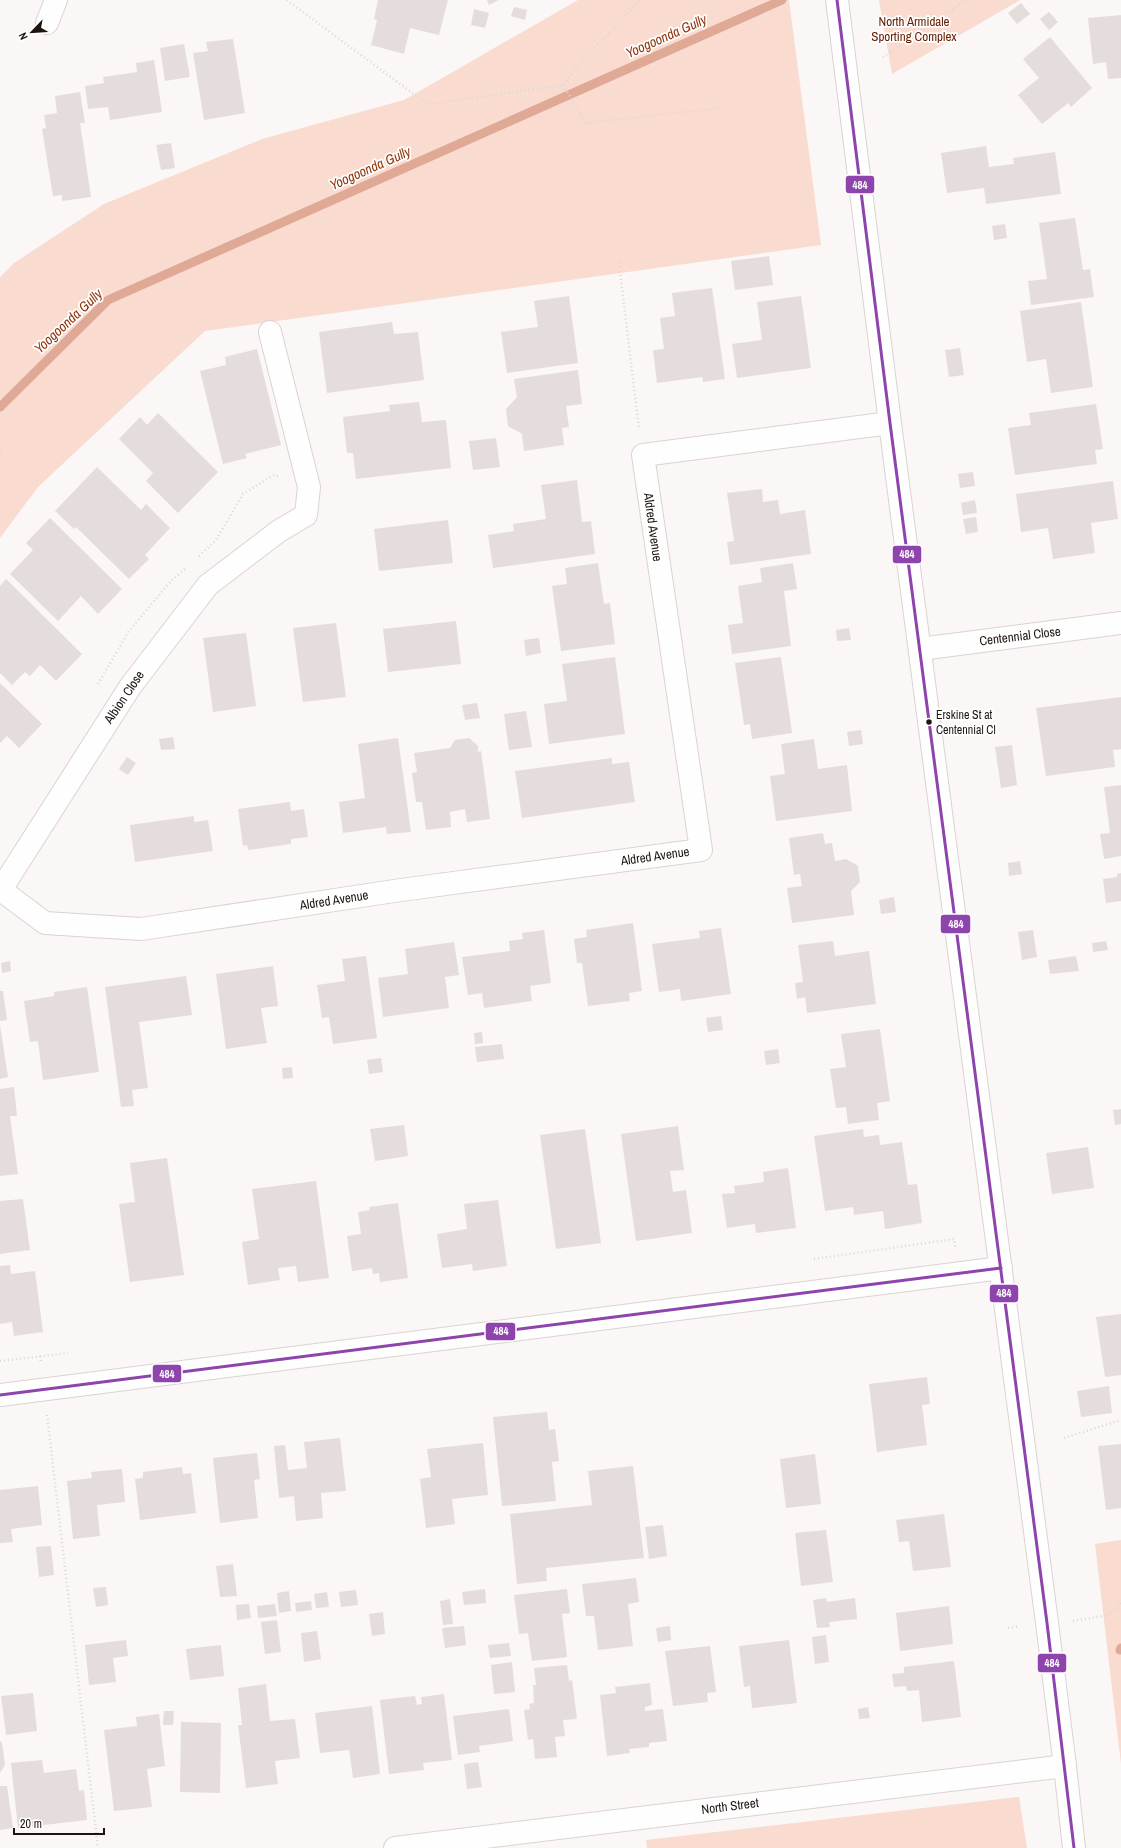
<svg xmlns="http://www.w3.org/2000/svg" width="1121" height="1848" font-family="'Archivo Narrow',sans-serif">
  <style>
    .green { fill: #f9dbd0 }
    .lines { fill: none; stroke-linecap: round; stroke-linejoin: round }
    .stream { stroke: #e0a996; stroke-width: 9 }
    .building { fill: #e5dddb }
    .minor-casing { stroke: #dad3d1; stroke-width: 24 }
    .path { stroke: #dad8d7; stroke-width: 2.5; stroke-dasharray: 1 3; stroke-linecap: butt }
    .minor { stroke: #fefefe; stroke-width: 22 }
    .bus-1-casing { stroke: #fff; stroke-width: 6 }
    .bus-1 { stroke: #8e44ad; stroke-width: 3 }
    .bus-dot { fill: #1e1511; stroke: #fff; stroke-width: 1.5 }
    .labels { text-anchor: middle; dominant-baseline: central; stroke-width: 3.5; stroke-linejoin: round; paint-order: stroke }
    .bus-label { font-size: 12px; fill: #1e1511; stroke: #fff; text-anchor: start }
    .park-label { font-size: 13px; fill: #662103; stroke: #fff }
    .street-label { font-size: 13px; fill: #1e1511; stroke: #fff }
    .water-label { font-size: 14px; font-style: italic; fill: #90350c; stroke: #fff }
    .line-badge { stroke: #fff; stroke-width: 1.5 }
    .badge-label { font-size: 11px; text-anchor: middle; font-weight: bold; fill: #fff }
  </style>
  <rect width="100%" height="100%" fill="#faf7f6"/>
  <!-- green -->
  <g class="green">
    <polygon points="578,0 789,0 821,245 205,331 38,487 0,538 0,277 14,263 104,204 262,139 404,100"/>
    <polygon points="879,0 1020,0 892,74"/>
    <polygon points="1121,1540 1121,1764 1095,1544"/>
    <polygon points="1019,1797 1027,1848 647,1848 646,1840"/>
  </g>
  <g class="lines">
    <!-- stream -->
    <g class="stream">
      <polyline points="0,407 108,300 782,0"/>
      <polyline points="1120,1650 1121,1648"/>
    </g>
  </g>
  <!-- building -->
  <g class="building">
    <polygon points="378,0 448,0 439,35 410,28 404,54 371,45 377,20 374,19"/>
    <polygon points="487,0 499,0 489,5"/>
    <polygon points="1021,3 1030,14 1017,24 1008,13"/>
    <polygon points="514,7 527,10 525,20 511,16"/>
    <polygon points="474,9 489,13 485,28 471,25"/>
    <polygon points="1049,12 1058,22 1049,30 1040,19"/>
    <polygon points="1121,15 1121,78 1108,79 1106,62 1093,64 1088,18"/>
    <polygon points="1050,37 1092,88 1071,107 1068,103 1042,124 1018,95 1039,78 1023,59"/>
    <polygon points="233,39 245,113 204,120 193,53 208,51 206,42"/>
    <polygon points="184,44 190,77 165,81 160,48"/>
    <polygon points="154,60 162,112 110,120 108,107 88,109 85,86 104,83 103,77 137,72 136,63"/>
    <polygon points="80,92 85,123 80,123 91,197 62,201 62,195 53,196 42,129 46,128 44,115 57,113 55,96"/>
    <polygon points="171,143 175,168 161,170 156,145"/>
    <polygon points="986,146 989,167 1014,164 1013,158 1055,152 1061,194 986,204 984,188 947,193 941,153"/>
    <polygon points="1075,218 1083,270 1090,269 1094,297 1031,305 1028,281 1047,279 1039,223"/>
    <polygon points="1005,224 1007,238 994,240 992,226"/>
    <polygon points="769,256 773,285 735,290 731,261"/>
    <polygon points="712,288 725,379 703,382 702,377 657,383 653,350 664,349 660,318 675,316 672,293"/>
    <polygon points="569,296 578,363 507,373 501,332 538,327 534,301"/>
    <polygon points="801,296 811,368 737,378 732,344 762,340 757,302"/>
    <polygon points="1081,302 1093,387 1051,393 1046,359 1027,362 1020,311"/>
    <polygon points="392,322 394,334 418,332 424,380 327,393 319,332"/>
    <polygon points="960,348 964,375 949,377 945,350"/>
    <polygon points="257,349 281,445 245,454 247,458 223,464 200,371 226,365 225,357"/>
    <polygon points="578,370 582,404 566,406 569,427 562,428 564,445 524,451 522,434 508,426 506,409 517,397 514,379"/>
    <polygon points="419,402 422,422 446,420 451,468 356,479 353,453 347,453 343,417 390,411 389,405"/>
    <polygon points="1096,404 1103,449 1095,450 1097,464 1015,475 1008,428 1031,425 1029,413"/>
    <polygon points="158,413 218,472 178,513 146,481 153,473 119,439 140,417 147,425"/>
    <polygon points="496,438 500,467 473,470 469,441"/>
    <polygon points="97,467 141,510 146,504 170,528 145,555 149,559 129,579 76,527 74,529 55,511"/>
    <polygon points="973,472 975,486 960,488 958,474"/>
    <polygon points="577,480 582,522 591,521 595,554 493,568 488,535 514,531 513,524 546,519 541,485"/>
    <polygon points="1113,481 1118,519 1091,523 1095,553 1053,559 1048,528 1021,532 1016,494"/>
    <polygon points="762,489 763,502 778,500 780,514 805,510 811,554 730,565 727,542 734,541 727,493"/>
    <polygon points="975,500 977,513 963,515 961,503"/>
    <polygon points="976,517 978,532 966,534 963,519"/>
    <polygon points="50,518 122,589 98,614 81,596 58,621 10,574 33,550 26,543"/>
    <polygon points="448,520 453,563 379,571 374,529"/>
    <polygon points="598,563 604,604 610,603 615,644 561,651 552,586 567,584 565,568"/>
    <polygon points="793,563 797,589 784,591 791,646 732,654 728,625 743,623 738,586 762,582 760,568"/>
    <polygon points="6,579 82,654 56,681 40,665 30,676 25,672 12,685 0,673 0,586"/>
    <polygon points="456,621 461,664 388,672 383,629"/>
    <polygon points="336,623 346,697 303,702 293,628"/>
    <polygon points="849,628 851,640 837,641 836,630"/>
    <polygon points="246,633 256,706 213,712 203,638"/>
    <polygon points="539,638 541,653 526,656 524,640"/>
    <polygon points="615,657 625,734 549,744 544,704 567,701 562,664"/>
    <polygon points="781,657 792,733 752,739 750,724 744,725 735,663"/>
    <polygon points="0,683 42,724 19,748 7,736 0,743"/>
    <polygon points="1121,697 1121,749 1113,750 1115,767 1046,776 1036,708"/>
    <polygon points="477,703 480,718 465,720 462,705"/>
    <polygon points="526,711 532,747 509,750 504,714"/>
    <polygon points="861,730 863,744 849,746 847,732"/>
    <polygon points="173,737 175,749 161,750 159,739"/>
    <polygon points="398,738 411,832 387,834 386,827 343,833 339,802 365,798 358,744"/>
    <polygon points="469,738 478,746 478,752 481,751 490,819 467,822 465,809 450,812 451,827 426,830 422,802 416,802 412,773 417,772 414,753 450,748 455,740"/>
    <polygon points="814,739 818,769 847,765 852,811 776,821 770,776 785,774 781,744"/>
    <polygon points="1012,745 1017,785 1001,788 995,747"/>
    <polygon points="127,757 136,763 128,775 119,769"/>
    <polygon points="612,758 612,764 629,762 635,802 522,818 515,771"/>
    <polygon points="1121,785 1121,856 1104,859 1100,834 1110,833 1104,787"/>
    <polygon points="290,802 291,811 304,809 308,837 291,839 291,844 248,850 247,845 243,846 238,809"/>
    <polygon points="194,816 194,822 208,820 213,851 135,862 130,825"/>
    <polygon points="823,833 825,844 832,843 835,861 846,859 858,866 860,882 851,891 854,915 792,923 787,888 802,886 800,874 794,875 789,838"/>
    <polygon points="1020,861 1022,874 1009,876 1008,863"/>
    <polygon points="1121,873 1121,901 1106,903 1103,879 1117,877 1117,874"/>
    <polygon points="894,897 896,912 881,914 879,900"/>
    <polygon points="633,923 642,991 629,993 630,1001 588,1006 582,963 577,963 574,939 587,937 586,930"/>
    <polygon points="721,928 731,994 681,1001 680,989 659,992 652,944 700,938 699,931"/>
    <polygon points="544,930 551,983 530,986 532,1001 484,1008 482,993 468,995 462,957 510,951 509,941 523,939 522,933"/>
    <polygon points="1033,930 1037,957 1022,960 1018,932"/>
    <polygon points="833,941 835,956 869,951 876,1004 807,1013 805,997 797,999 795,983 803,982 798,945"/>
    <polygon points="1106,941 1108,950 1093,952 1092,943"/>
    <polygon points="454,942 459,975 445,977 449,1008 383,1017 378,978 408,974 405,949"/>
    <polygon points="366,956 377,1038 333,1044 329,1017 322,1018 317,985 345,981 342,959"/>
    <polygon points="1076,956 1079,971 1050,974 1048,960"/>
    <polygon points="10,961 11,971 2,973 1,963"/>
    <polygon points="273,966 278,1006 261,1008 267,1043 226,1049 216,974"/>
    <polygon points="186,976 192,1015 139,1022 148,1088 132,1090 134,1106 121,1107 105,987"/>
    <polygon points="87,987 99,1072 43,1080 38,1041 30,1042 24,1001 54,996 54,992"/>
    <polygon points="0,991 3,991 7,1020 0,1021"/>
    <polygon points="721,1016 723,1030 708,1032 706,1018"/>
    <polygon points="0,1025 8,1077 0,1079"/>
    <polygon points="880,1029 890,1101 877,1103 879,1120 848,1124 846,1107 836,1108 830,1069 846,1067 841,1034"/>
    <polygon points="482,1032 483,1043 475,1044 474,1033"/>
    <polygon points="502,1044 504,1059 477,1062 475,1047"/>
    <polygon points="778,1049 780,1063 766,1065 764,1051"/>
    <polygon points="381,1058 383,1072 369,1074 367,1060"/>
    <polygon points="292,1067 293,1078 283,1079 282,1068"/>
    <polygon points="14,1087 17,1116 10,1116 18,1174 0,1176 0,1089"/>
    <polygon points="1121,1109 1121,1124 1115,1125 1113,1110"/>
    <polygon points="404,1125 408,1156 375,1161 370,1129"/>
    <polygon points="678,1126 684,1170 670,1171 673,1192 686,1190 692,1233 636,1241 621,1134"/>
    <polygon points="585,1129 601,1243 556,1249 540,1135"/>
    <polygon points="863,1129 864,1137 879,1135 880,1145 902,1142 908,1185 917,1184 922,1223 885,1229 883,1211 854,1215 853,1207 825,1211 814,1136"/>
    <polygon points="1088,1147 1094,1188 1052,1194 1046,1153"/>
    <polygon points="167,1158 184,1275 130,1282 119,1204 135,1202 130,1163"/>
    <polygon points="788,1168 796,1228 756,1233 755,1224 727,1228 722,1194 735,1193 734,1186 764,1182 763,1172"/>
    <polygon points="316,1181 329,1278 298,1282 296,1266 278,1268 280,1280 248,1285 242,1242 259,1239 252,1189"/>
    <polygon points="23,1199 30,1250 0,1254 0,1201"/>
    <polygon points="498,1200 507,1266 473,1271 472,1264 442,1268 437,1234 467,1229 464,1204"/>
    <polygon points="398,1203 408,1278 380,1282 379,1273 373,1274 372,1268 352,1271 347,1236 361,1234 358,1212 370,1210 369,1207"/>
    <polygon points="10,1265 11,1274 35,1271 43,1332 14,1336 12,1322 0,1324 0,1266"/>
    <polygon points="1121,1314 1121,1375 1105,1377 1096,1317"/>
    <polygon points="927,1377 930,1404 922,1405 927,1445 877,1452 869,1384"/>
    <polygon points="1109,1386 1112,1413 1081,1417 1077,1391"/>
    <polygon points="547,1412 549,1430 555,1429 559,1461 552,1462 556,1501 502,1506 493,1417"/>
    <polygon points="340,1438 346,1491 321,1493 323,1518 296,1521 294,1496 279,1498 274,1446 285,1445 288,1470 307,1468 304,1442"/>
    <polygon points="483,1443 488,1495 452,1499 455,1524 426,1528 420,1479 431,1477 427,1449"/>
    <polygon points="1121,1444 1121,1508 1106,1510 1098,1446"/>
    <polygon points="257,1453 260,1479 254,1480 258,1518 220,1523 213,1458"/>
    <polygon points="815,1454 821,1504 786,1508 780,1459"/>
    <polygon points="633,1466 644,1558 546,1568 547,1581 517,1584 510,1514 592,1505 588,1471"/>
    <polygon points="182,1467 183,1474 191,1473 196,1513 140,1520 135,1479 143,1478 143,1472"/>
    <polygon points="122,1469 125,1502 97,1505 100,1536 73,1539 67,1481 92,1478 91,1472"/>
    <polygon points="38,1486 42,1525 11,1529 13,1542 0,1543 0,1490"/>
    <polygon points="944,1514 951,1567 913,1571 909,1541 899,1542 896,1520"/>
    <polygon points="663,1525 667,1556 649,1559 645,1527"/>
    <polygon points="826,1530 833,1582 801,1586 795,1533"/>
    <polygon points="51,1546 54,1575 39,1577 36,1547"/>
    <polygon points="233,1564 237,1596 220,1597 216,1566"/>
    <polygon points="636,1578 639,1602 628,1604 633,1646 598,1650 594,1616 586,1616 582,1584"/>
    <polygon points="106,1587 108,1605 96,1607 93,1588"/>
    <polygon points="485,1589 486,1603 464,1605 462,1592"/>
    <polygon points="567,1589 570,1613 562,1614 567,1657 532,1661 528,1633 519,1634 514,1595"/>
    <polygon points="356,1590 358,1605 341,1607 339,1592"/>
    <polygon points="289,1591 291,1611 279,1613 277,1593"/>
    <polygon points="327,1592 329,1607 316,1608 314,1594"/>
    <polygon points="826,1598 827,1602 855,1598 857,1619 829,1622 830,1627 817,1628 813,1600"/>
    <polygon points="450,1599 453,1624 443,1625 440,1601"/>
    <polygon points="311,1601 312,1610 296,1612 295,1603"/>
    <polygon points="249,1604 251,1618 237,1620 236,1605"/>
    <polygon points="275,1604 277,1616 258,1618 257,1606"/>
    <polygon points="949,1606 953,1644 900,1651 896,1613"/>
    <polygon points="383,1612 385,1634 372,1636 369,1614"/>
    <polygon points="277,1620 281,1652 265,1654 261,1622"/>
    <polygon points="464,1626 466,1645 445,1648 442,1628"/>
    <polygon points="670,1626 671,1640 658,1642 656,1628"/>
    <polygon points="317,1631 321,1659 304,1662 301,1633"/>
    <polygon points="826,1635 829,1662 815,1664 812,1637"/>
    <polygon points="126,1640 128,1656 113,1658 116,1682 89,1685 85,1645"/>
    <polygon points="789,1640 797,1703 752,1708 750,1686 744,1687 739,1646"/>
    <polygon points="509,1643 511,1656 490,1658 488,1645"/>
    <polygon points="221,1645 224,1676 190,1680 186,1649"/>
    <polygon points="710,1646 716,1692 707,1693 708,1702 673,1706 665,1651"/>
    <polygon points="954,1661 961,1717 922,1722 919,1690 907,1691 906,1686 894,1687 892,1674 904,1673 904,1667"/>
    <polygon points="512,1662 515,1692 494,1694 491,1665"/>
    <polygon points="567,1665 569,1681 572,1680 577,1719 563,1720 565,1736 555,1737 557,1757 535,1759 533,1739 528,1740 524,1710 530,1709 529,1704 534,1703 533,1685 536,1685 534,1668"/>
    <polygon points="650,1683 652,1705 645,1707 645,1711 663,1709 667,1741 649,1743 649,1747 629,1749 630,1753 607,1756 600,1695 616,1693 615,1687"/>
    <polygon points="266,1684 270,1721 295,1719 300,1758 275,1761 278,1784 246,1788 238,1725 242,1725 238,1688"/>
    <polygon points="33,1693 37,1731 6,1735 1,1696"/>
    <polygon points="444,1694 452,1760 423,1763 424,1770 389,1774 380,1700 415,1696 417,1705 422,1704 421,1697"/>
    <polygon points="372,1706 380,1774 353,1778 349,1750 320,1753 315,1713"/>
    <polygon points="868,1707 870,1718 859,1719 858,1709"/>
    <polygon points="509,1709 513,1741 479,1746 480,1752 458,1755 453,1716"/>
    <polygon points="164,1711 174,1711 173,1725 163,1725"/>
    <polygon points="159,1714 165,1766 147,1769 152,1807 114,1811 104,1730 137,1726 136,1717"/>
    <polygon points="181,1722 221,1723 220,1793 180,1792"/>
    <polygon points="0,1741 2,1743 5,1765 0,1773"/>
    <polygon points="42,1760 44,1773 76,1769 79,1791 84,1790 87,1820 18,1828 11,1763"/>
    <polygon points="478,1762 482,1787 467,1789 464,1764"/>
    <polygon points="0,1786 7,1786 13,1828 0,1830"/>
  </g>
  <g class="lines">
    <defs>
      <g id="minor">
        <polyline points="837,0 890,423 1047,1623 1065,1766 1074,1848"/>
        <polyline points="47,23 56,0"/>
        <polyline points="920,649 1121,623"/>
        <polyline points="1,890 45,923 141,929 401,890 701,850 643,455 890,423"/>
        <polyline points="0,891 130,687 208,585 279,531 306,515 309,487 270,332"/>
        <polyline points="0,1395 1001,1268"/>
        <polyline points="395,1848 1065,1766"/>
      </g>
    </defs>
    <!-- minor casing -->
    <use href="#minor" class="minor-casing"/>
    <!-- path -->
    <g class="path">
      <polyline points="287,0 419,98 430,104 563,85 584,59 641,0"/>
      <polyline points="883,57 966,0"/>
      <polyline points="563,85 586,123 718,108"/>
      <polyline points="619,263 639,429"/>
      <polyline points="0,454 3,444"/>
      <polyline points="199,556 216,540 243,494 274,475 280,477"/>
      <polyline points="98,684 129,631 171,581 185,569"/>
      <polyline points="814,1259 954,1239 955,1247"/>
      <polyline points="40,1356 41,1363"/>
      <polyline points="0,1361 68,1353"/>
      <polyline points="47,1415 98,1848"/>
      <polyline points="1064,1438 1121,1420"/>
      <polyline points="1073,1621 1108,1615 1121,1603"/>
      <polyline points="1008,1628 1020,1626"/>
    </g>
    <!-- minor -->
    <use href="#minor" class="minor"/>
    <defs>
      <g id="bus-1">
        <polyline points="837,0 890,423 1047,1623 1074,1848"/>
        <polyline points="0,1395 1001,1268"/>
      </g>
    </defs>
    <!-- bus-1 casing -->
    <use href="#bus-1" class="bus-1-casing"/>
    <!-- bus-1 -->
    <use href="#bus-1" class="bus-1"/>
  </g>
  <!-- markers -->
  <circle class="bus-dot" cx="929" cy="722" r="3.5"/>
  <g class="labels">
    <!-- bus labels -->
    <g class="bus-label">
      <text x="936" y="715">Erskine St at<tspan x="936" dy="15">Centennial Cl</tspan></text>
    </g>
    <!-- park labels -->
    <g class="park-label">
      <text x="914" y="21">North Armidale<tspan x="914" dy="15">Sporting Complex</tspan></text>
    </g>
    <!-- street labels -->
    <g class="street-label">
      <text transform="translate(653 527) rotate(82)">Aldred Avenue</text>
      <text transform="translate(1020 636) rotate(-7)">Centennial Close</text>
      <text transform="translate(124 697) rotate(-56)">Albion Close</text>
      <text transform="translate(655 856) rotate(-8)">Aldred Avenue</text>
      <text transform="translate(334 900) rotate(-9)">Aldred Avenue</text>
      <text transform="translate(730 1806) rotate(-7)">North Street</text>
    </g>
    <!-- water labels -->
    <g class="water-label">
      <text transform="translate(666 36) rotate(-24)">Yoogoonda Gully</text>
      <text transform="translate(370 168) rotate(-24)">Yoogoonda Gully</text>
      <text transform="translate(68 321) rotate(-43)">Yoogoonda Gully</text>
    </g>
  </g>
  <g class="line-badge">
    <rect x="845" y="175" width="30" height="19" rx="4" fill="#8e44ad"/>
    <rect x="892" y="545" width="30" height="19" rx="4" fill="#8e44ad"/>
    <rect x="940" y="914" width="31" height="20" rx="4" fill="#8e44ad"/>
    <rect x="989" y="1284" width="30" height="19" rx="4" fill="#8e44ad"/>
    <rect x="485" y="1322" width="31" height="19" rx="4" fill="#8e44ad"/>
    <rect x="152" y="1364" width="30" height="19" rx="4" fill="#8e44ad"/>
    <rect x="1037" y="1653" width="30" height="20" rx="4" fill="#8e44ad"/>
  </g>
  <g class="badge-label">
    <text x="860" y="189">484</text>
    <text x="907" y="558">484</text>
    <text x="956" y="928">484</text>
    <text x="1004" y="1297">484</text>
    <text x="501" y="1335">484</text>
    <text x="167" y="1378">484</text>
    <text x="1052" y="1667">484</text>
  </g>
  <!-- north arrow -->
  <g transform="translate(32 32) rotate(245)" stroke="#ffffff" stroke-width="3" paint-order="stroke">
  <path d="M0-3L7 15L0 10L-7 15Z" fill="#1e1511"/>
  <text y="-6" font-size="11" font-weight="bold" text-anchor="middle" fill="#1e1511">N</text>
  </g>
  <!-- scale -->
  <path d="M14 1828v6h90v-6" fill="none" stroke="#1e1511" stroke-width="2"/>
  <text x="20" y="1828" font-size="12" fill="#1e1511" stroke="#ffffff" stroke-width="3" paint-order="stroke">20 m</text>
</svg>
